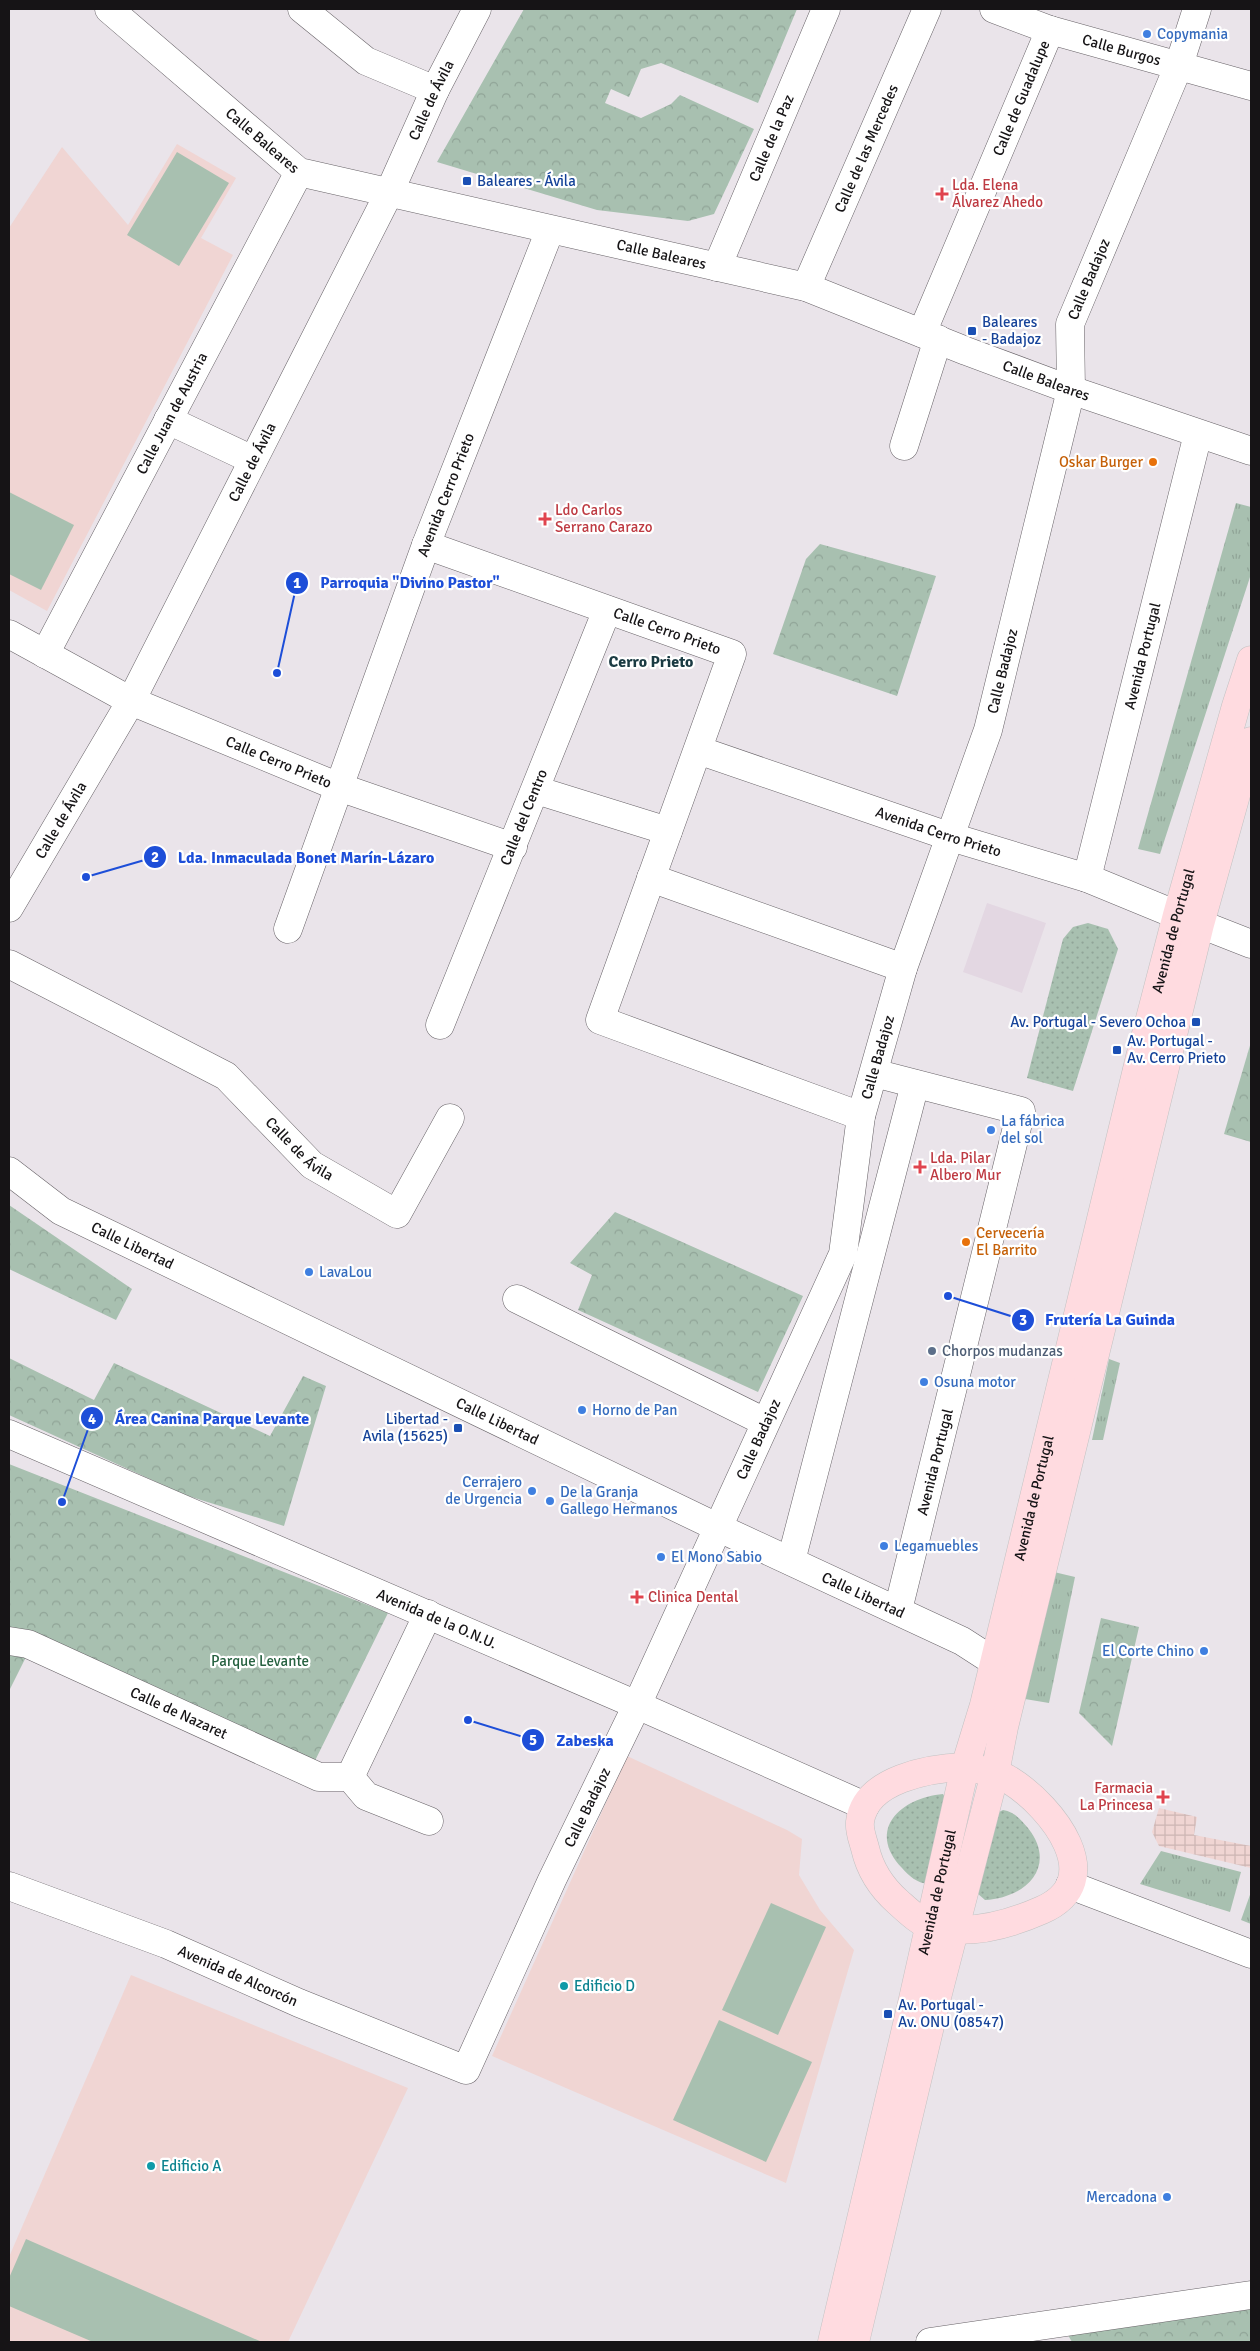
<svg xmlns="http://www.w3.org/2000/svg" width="1260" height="2351" font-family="Signika,sans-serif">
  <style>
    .built { fill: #e3d7e2 }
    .industrial { fill: url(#industrial-grid) }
    .education { fill: #f0d5d3 }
    .grass { fill: url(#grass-tufts) }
    .forest { fill: url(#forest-crowns) }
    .garden { fill: url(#garden-dots) }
    .pitch { fill: #a8c0b0 }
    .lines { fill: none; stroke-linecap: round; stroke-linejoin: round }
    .minor-casing { stroke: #686368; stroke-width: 29 }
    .major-casing { stroke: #c2c2c2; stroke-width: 29 }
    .minor { stroke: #fff; stroke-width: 28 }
    .major { stroke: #ffdbe0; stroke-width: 28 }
    .shop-dot { fill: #3f7fe0; stroke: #fff; stroke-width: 2 }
    .transit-dot { fill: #1a4fb4; stroke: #fff; stroke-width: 2 }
    .health-dot { fill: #e0444e; stroke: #fff; stroke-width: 2 }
    .food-dot { fill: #e8710a; stroke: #fff; stroke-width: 2 }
    .service-dot { fill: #5c6f8a; stroke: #fff; stroke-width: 2 }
    .culture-dot { fill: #0f9aa8; stroke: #fff; stroke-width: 2 }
    .labels { text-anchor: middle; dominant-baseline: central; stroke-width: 4.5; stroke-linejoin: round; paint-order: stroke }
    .shop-label { font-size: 15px; fill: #366cbe; stroke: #fff; text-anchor: start }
    .street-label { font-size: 15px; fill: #161416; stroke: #fff }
    .transit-label { font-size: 15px; fill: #164399; stroke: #fff; text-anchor: start }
    .health-label { font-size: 15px; fill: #be3a42; stroke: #fff; text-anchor: start }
    .food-label { font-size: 15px; fill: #c56008; stroke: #fff; text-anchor: end }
    .service-label { font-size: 15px; fill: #4e5e75; stroke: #fff; text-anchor: start }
    .park-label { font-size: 15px; fill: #266140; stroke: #fff }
    .culture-label { font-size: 15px; fill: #0d838f; stroke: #fff; text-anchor: start }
    .neighbourhood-label { font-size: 16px; font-weight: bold; fill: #1a3a42; stroke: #fff }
    .leader { fill: none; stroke: #1d4ed8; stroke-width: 2 }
    .callout-dot { fill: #1d4ed8; stroke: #fff; stroke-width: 2 }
    .mark-label { font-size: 15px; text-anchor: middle; font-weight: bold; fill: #fff }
    .callout-label { font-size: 16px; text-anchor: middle; font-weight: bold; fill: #1d4ed8; stroke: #fff; stroke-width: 4.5; stroke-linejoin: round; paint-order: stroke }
  </style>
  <defs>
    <pattern id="industrial-grid" width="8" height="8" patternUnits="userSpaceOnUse" patternTransform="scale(1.25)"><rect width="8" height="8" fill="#f0d5d3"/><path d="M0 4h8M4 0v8" fill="none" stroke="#cdb6b4"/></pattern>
    <pattern id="grass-tufts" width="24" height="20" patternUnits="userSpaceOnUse" patternTransform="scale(1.25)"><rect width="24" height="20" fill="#a8c0b0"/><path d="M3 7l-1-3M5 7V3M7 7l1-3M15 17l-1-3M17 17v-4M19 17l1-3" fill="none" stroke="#90a497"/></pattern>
    <pattern id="forest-crowns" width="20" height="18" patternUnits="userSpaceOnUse" patternTransform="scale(1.25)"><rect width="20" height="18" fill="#a8c0b0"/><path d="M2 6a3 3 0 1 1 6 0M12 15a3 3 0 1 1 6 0" fill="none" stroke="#90a497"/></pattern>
    <pattern id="garden-dots" width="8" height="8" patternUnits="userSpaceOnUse" patternTransform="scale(1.25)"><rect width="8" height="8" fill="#a8c0b0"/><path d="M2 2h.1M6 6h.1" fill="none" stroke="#90a497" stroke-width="1.8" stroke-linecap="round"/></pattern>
  </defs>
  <rect width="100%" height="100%" fill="#eae4ea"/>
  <!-- built -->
  <polygon class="built" points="987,903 1046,923 1022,993 963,972"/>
  <!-- industrial -->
  <polygon class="industrial" points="1159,1808 1197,1817 1194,1835 1251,1846 1251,1868 1159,1846 1152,1832"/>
  <!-- education -->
  <g class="education">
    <polygon points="177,144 236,178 201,238 233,255 47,611 9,590 9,228 62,147 128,225"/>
    <polygon points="627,1756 787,1830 802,1839 799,1875 820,1910 854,1950 786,2183 492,2056"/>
    <polygon points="131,1975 408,2088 288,2342 9,2342 9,2257"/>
  </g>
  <!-- grass -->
  <g class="grass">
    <polygon points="1236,503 1251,507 1251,574 1160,854 1138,849"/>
    <polygon points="1109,1359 1120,1363 1103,1440 1092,1440"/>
    <polygon points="1054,1572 1075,1577 1049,1703 1025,1699"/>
    <polygon points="1161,1851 1241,1872 1230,1912 1140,1884"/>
    <polygon points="1251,1892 1251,1924 1241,1920"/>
  </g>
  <!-- forest -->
  <g class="forest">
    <polygon points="524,9 797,9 758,103 661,63 641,69 629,97 611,89 605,103 641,118 671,104 680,95 754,129 714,214 688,221 597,210 437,162"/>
    <polygon points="820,544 936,576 897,696 773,654 806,559"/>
    <polygon points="1251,1042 1251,1142 1224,1134"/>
    <polygon points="9,1205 132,1289 116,1320 9,1269"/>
    <polygon points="615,1212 803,1296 758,1392 578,1310 592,1275 570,1263"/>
    <polygon points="9,1358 94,1400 114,1363 270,1436 303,1376 326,1386 284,1526 185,1495 9,1415"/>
    <polygon points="9,1464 388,1613 304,1783 27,1655 9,1691"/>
    <polygon points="1101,1618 1139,1627 1112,1746 1079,1713"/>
    <polygon points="1251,2302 1251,2342 1072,2342 1061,2323"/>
  </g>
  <!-- garden -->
  <g class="garden">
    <polygon points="1088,923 1108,929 1118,949 1073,1091 1027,1078 1063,939 1073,927"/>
    <path d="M943,1794L947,1801L928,1884C917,1883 909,1876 902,1868C866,1829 901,1798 943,1794Z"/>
    <path d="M1003,1810C1015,1812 1021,1820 1028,1828C1058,1866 1026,1898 985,1900L977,1893L999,1812Z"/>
  </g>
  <!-- pitch -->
  <g class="pitch">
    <polygon points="177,152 229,183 179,266 127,235"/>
    <polygon points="9,492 74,525 41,590 9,574"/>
    <polygon points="771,1903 826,1927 778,2035 722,2010"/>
    <polygon points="719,2020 812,2062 766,2162 673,2120"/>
    <polygon points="26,2239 262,2342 93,2342 9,2306 9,2278"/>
  </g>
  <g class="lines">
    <defs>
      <g id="minor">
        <path id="s1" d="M109,9L299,172L806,287L966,351L1071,390L1251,451"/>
        <polyline points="302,9 366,61 435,90"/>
        <path id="s2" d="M994,9L1050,30L1251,86"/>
        <path id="s3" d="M717,267L826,9"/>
        <path id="s4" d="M806,287L927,9"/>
        <path id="s5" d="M922,333L1050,30"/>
        <polyline points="168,420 253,460"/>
        <polyline points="904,446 938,339"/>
        <path id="s6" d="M426,545L732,654L600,1020L861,1116"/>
        <path id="s7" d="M9,634L131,701L339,787L513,847"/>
        <path id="s8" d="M45,654L299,172"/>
        <path id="s9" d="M698,750L951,837L1087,878L1177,915"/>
        <polyline points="536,790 668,831"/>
        <polyline points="651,878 903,968"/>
        <path id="s10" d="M1087,878L1198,434"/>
        <path id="s11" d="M9,908L131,701L389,193L435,90L477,9"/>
        <polyline points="1200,924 1251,944"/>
        <path id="s12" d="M288,929L426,545L550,230"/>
        <path id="s13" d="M9,964L226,1076L312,1165L397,1214L450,1118"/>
        <path id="s14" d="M440,1025L607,610"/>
        <polyline points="874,1073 1021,1111 898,1610"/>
        <path id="s15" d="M9,1171L61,1211L719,1528L962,1641L993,1661"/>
        <polyline points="517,1299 765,1422"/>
        <path id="s16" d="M9,1434L637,1705L865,1806"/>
        <polyline points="791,1561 915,1084"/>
        <path id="s17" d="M9,1641L28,1644L319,1777H350L366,1796L429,1821"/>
        <polyline points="350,1777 428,1614"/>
        <polyline points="1070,1885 1251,1954"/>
        <path id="s18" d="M9,1886L166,1944L299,2003L466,2070L552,1880L637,1705L843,1254L861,1116L903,968L988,730L1071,390L1070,324L1179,65L1197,9"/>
        <polyline points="930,2342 1251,2295"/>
      </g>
      <g id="major">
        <path d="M965,1767C982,1770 997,1772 1011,1781C1052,1807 1110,1880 1042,1910C1008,1925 968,1936 932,1926C920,1923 907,1910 898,1902C881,1887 870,1870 865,1848C863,1840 859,1831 860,1822C865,1779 930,1768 965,1767Z"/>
        <path id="s19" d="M832,2342L913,1999L965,1767L984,1705L1140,1057L1177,915L1236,706L1251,660"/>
        <polyline points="855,2342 935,2005 995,1773 1004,1727 1200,924 1251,741"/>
      </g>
    </defs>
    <!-- minor casing -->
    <use href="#minor" class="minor-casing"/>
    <!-- major casing -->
    <use href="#major" class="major-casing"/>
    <!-- minor -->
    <use href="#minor" class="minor"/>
    <!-- major -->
    <use href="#major" class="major"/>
  </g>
  <!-- markers -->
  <g class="shop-dot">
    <circle cx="1147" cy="34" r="5"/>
    <circle cx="991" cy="1130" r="5"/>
    <circle cx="309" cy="1272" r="5"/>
    <circle cx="924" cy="1382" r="5"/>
    <circle cx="582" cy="1410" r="5"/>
    <circle cx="532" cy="1491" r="5"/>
    <circle cx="550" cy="1501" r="5"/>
    <circle cx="884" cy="1546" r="5"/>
    <circle cx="661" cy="1557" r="5"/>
    <circle cx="1204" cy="1651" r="5"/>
    <circle cx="1167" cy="2197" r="5"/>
  </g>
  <g class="transit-dot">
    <rect x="462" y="176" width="10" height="10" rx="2.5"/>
    <rect x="967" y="326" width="10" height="10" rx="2.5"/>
    <rect x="1191" y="1017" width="10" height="10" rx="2.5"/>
    <rect x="1112" y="1045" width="10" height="10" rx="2.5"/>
    <rect x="453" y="1423" width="10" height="10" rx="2.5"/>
    <rect x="883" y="2009" width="10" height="10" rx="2.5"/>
  </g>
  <g class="health-dot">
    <path d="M939.5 186.5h5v5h5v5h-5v5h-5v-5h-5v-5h5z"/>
    <path d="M542.5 511.5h5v5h5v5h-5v5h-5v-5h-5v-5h5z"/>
    <path d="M917.5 1159.5h5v5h5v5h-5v5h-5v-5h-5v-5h5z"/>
    <path d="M634.5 1589.5h5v5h5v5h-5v5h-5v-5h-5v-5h5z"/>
    <path d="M1160.5 1789.5h5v5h5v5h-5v5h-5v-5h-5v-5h5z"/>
  </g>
  <g class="food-dot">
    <circle cx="1153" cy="462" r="5"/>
    <circle cx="966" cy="1242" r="5"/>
  </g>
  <circle class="service-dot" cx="932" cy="1351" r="5"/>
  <g class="culture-dot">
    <circle cx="564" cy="1986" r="5"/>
    <circle cx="151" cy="2166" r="5"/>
  </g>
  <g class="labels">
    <!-- shop labels -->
    <g class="shop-label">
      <text x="1157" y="34">Copymania</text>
      <text x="1001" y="1121">La fábrica<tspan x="1001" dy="17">del sol</tspan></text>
      <text x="319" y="1272">LavaLou</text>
      <text x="934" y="1382">Osuna motor</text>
      <text x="592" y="1410">Horno de Pan</text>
      <text x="522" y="1482" text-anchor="end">Cerrajero<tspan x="522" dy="17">de Urgencia</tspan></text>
      <text x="560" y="1492">De la Granja<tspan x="560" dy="17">Gallego Hermanos</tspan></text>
      <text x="894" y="1546">Legamuebles</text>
      <text x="671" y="1557">El Mono Sabio</text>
      <text x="1194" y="1651" text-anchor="end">El Corte Chino</text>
      <text x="1157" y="2197" text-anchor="end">Mercadona</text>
    </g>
    <!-- street labels -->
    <g class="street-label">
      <text stroke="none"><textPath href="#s2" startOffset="134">Calle Burgos</textPath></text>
      <text stroke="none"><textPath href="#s5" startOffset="255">Calle de Guadalupe</textPath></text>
      <text stroke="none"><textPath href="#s11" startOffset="912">Calle de Ávila</textPath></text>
      <text stroke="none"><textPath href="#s3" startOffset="140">Calle de la Paz</textPath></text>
      <text stroke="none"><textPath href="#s1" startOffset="202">Calle Baleares</textPath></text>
      <text stroke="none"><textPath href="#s4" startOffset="151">Calle de las Mercedes</textPath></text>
      <text stroke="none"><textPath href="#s1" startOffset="622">Calle Baleares</textPath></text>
      <text stroke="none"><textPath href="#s18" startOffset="2402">Calle Badajoz</textPath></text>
      <text stroke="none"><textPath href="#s1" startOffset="1028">Calle Baleares</textPath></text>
      <text stroke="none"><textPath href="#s8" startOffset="272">Calle Juan de Austria</textPath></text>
      <text stroke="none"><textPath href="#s11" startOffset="508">Calle de Ávila</textPath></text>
      <text stroke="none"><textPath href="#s12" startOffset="462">Avenida Cerro Prieto</textPath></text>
      <text stroke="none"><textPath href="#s6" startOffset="256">Calle Cerro Prieto</textPath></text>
      <text stroke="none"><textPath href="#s10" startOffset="229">Avenida Portugal</textPath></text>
      <text stroke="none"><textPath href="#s18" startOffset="1998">Calle Badajoz</textPath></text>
      <text stroke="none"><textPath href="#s7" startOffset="299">Calle Cerro Prieto</textPath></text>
      <text stroke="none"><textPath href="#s14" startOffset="224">Calle del Centro</textPath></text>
      <text stroke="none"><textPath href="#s11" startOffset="102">Calle de Ávila</textPath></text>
      <text stroke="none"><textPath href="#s9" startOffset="254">Avenida Cerro Prieto</textPath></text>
      <text stroke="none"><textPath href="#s19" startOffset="1452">Avenida de Portugal</textPath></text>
      <text stroke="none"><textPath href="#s18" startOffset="1592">Calle Badajoz</textPath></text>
      <text stroke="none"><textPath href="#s13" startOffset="348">Calle de Ávila</textPath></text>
      <text stroke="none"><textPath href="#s15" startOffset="145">Calle Libertad</textPath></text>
      <text stroke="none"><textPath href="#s15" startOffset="550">Calle Libertad</textPath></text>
      <text stroke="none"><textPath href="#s18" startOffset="1188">Calle Badajoz</textPath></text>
      <text transform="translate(935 1462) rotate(-76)">Avenida Portugal</text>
      <text stroke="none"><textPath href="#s19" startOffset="868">Avenida de Portugal</textPath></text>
      <text stroke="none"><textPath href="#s15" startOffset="955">Calle Libertad</textPath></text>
      <text stroke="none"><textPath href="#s16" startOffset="466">Avenida de la O.N.U.</textPath></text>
      <text stroke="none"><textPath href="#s17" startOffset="185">Calle de Nazaret</textPath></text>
      <text stroke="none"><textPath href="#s18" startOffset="782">Calle Badajoz</textPath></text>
      <text stroke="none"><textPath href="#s19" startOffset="462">Avenida de Portugal</textPath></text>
      <text stroke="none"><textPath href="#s18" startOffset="246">Avenida de Alcorcón</textPath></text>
    </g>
    <!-- transit labels -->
    <g class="transit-label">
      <text x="477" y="181">Baleares - Ávila</text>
      <text x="982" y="322">Baleares<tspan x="982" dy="17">- Badajoz</tspan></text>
      <text x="1186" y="1022" text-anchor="end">Av. Portugal - Severo Ochoa</text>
      <text x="1127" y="1041">Av. Portugal -<tspan x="1127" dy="17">Av. Cerro Prieto</tspan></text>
      <text x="448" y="1419" text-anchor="end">Libertad -<tspan x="448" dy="17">Avila (15625)</tspan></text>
      <text x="898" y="2005">Av. Portugal -<tspan x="898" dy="17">Av. ONU (08547)</tspan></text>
    </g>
    <!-- health labels -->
    <g class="health-label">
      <text x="952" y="185">Lda. Elena<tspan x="952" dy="17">Álvarez Ahedo</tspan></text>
      <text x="555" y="510">Ldo Carlos<tspan x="555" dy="17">Serrano Carazo</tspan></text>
      <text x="930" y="1158">Lda. Pilar<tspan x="930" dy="17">Albero Mur</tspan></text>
      <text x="648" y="1597">Clinica Dental</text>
      <text x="1153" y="1788" text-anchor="end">Farmacia<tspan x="1153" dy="17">La Princesa</tspan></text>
    </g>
    <!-- food labels -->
    <g class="food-label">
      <text x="1143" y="462">Oskar Burger</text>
      <text x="976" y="1233" text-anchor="start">Cervecería<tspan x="976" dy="17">El Barrito</tspan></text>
    </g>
    <!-- service labels -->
    <g class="service-label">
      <text x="942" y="1351">Chorpos mudanzas</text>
    </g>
    <!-- park labels -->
    <g class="park-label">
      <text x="260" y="1661">Parque Levante</text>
    </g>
    <!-- culture labels -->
    <g class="culture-label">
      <text x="574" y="1986">Edificio D</text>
      <text x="161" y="2166">Edificio A</text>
    </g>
    <!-- neighbourhood labels -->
    <g class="neighbourhood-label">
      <text x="651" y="662">Cerro Prieto</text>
    </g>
  </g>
  <!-- callouts -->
  <path class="leader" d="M277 673L297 583M86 877L155 857M948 1296L1023 1320M62 1502L92 1418M468 1720L533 1740"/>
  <g class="callout-dot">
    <circle cx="277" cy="673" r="5"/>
    <circle cx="86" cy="877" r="5"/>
    <circle cx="948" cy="1296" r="5"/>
    <circle cx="62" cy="1502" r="5"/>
    <circle cx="468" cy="1720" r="5"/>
    <circle cx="297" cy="583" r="12"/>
    <circle cx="155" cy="857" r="12"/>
    <circle cx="1023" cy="1320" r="12"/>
    <circle cx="92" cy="1418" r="12"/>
    <circle cx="533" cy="1740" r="12"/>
  </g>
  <g class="mark-label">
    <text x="297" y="588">1</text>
    <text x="155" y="862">2</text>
    <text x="1023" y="1325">3</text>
    <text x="92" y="1424">4</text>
    <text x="533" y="1745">5</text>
  </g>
  <g class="callout-label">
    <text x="410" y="588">Parroquia "Divino Pastor"</text>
    <text x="306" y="863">Lda. Inmaculada Bonet Marín-Lázaro</text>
    <text x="1110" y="1325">Frutería La Guinda</text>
    <text x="212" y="1424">Área Canina Parque Levante</text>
    <text x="585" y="1746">Zabeska</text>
  </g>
  <!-- border -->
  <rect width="1260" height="2351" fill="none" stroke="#161416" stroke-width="20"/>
</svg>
